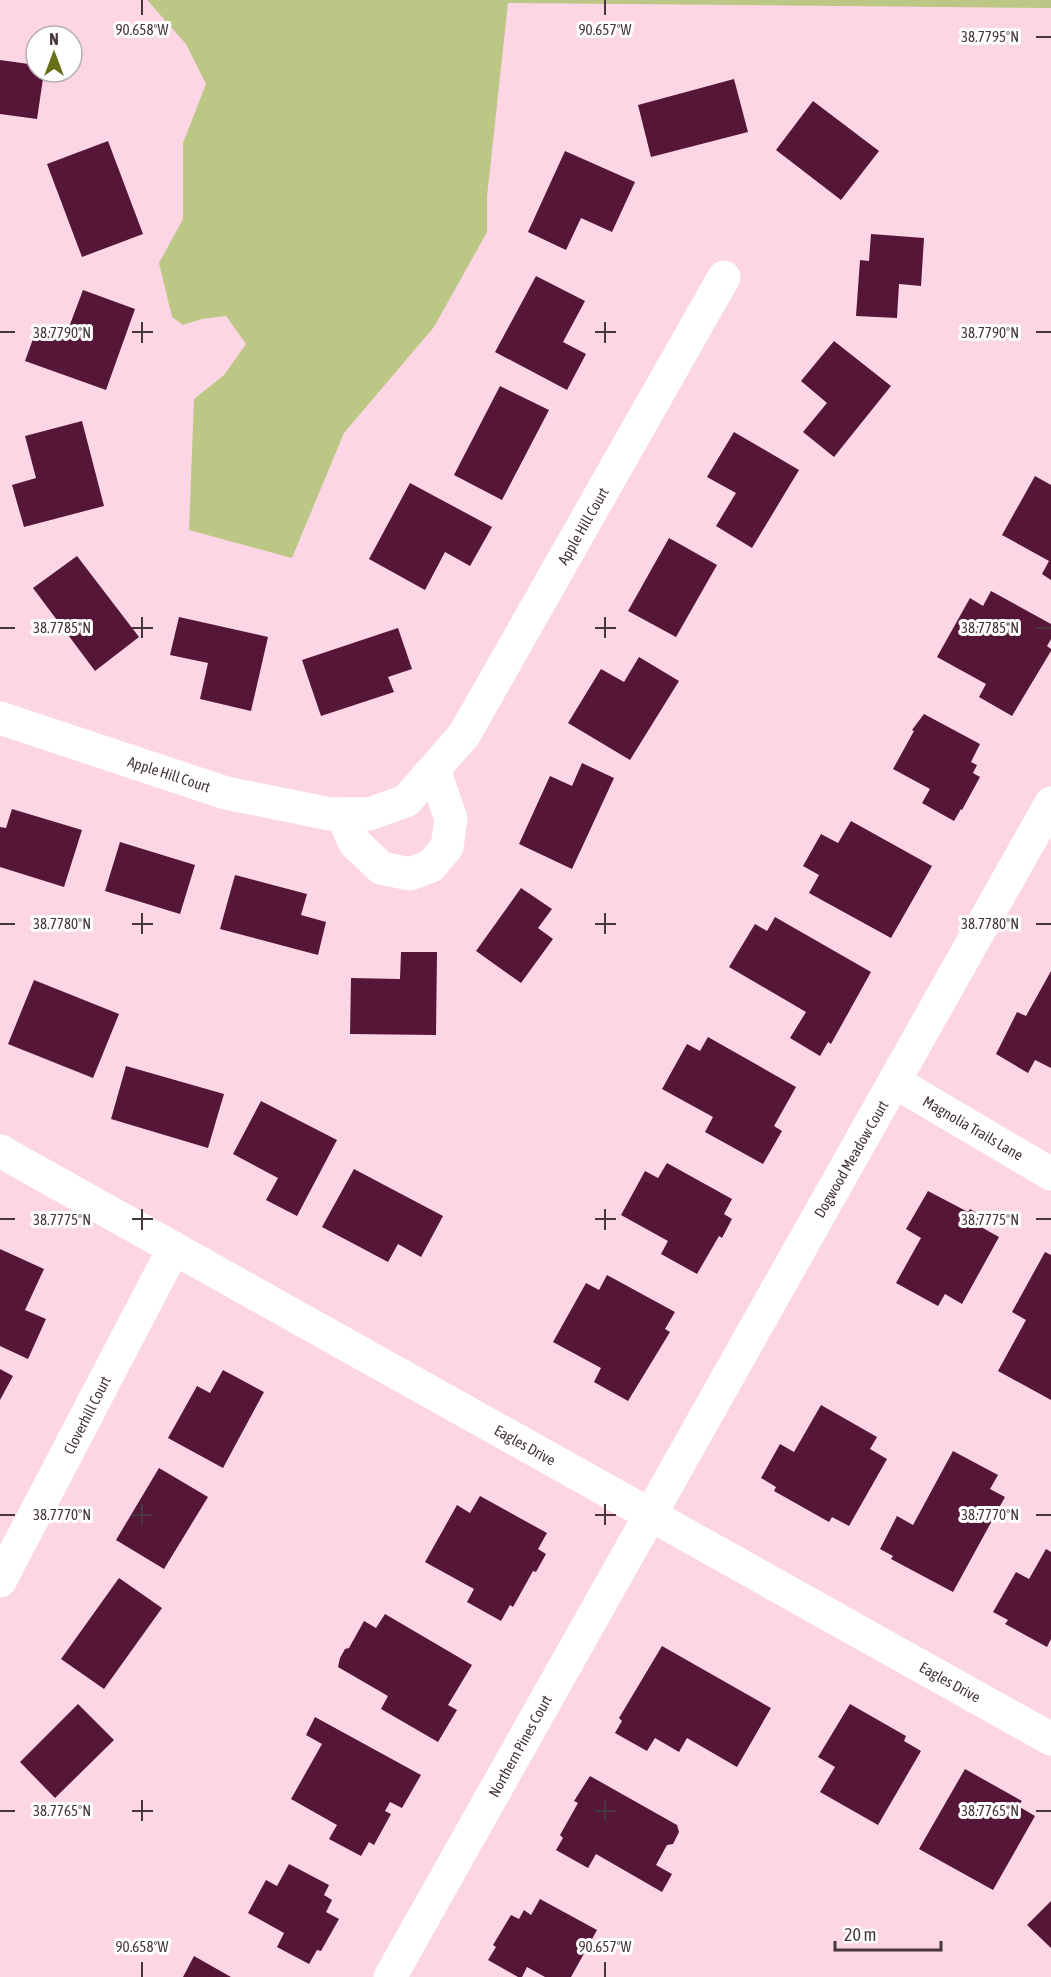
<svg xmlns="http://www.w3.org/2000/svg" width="1051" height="1977" font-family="'Asap Condensed',sans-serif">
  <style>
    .green { fill: #bdc785 }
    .building { fill: #561638 }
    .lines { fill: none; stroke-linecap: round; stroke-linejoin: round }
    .minor { stroke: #fff; stroke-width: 33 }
    .ticks { fill: none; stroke: #47373d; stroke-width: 2 }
    .labels { text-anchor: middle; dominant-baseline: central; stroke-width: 6; stroke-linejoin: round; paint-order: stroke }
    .street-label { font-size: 15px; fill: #47373d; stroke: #fff }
    .ticks-label { font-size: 15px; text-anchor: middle; fill: #47373d; stroke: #fff; stroke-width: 6; stroke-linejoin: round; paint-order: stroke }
  </style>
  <rect width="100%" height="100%" fill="#fdd6e6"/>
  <!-- green -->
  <polygon class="green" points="147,0 1051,0 1051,8 508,3 487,197 487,232 434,327 344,433 292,558 189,530 194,399 224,375 246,344 226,316 202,319 183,325 172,317 159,263 183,219 183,143 206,84 186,44"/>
  <!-- building -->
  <g class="building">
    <polygon points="0,60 36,65 36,72 44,72 37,119 0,114"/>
    <polygon points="734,79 748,132 651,157 638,105"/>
    <polygon points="813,101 879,151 841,200 776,150"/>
    <polygon points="108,141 143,234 82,257 47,164"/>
    <polygon points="565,151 635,182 612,232 581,218 566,250 528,232"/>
    <polygon points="871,234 924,238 921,286 899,284 897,318 856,316 860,260 869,261"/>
    <polygon points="536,276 585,301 563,342 586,354 567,390 495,352"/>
    <polygon points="83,290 135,309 106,390 25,361 38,325 66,335"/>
    <polygon points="834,341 891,386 834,457 803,432 827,403 801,381"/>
    <polygon points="500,386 549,410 502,500 454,475"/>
    <polygon points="82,421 104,506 24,527 12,485 36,478 25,436"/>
    <polygon points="734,432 799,470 752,548 716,526 736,493 707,477"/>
    <polygon points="1035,476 1051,485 1051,580 1042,574 1049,561 1002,535"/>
    <polygon points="410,483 492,527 470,566 445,552 425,590 369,559"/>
    <polygon points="669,538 717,565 676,637 628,611"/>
    <polygon points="77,556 139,637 95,671 33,588"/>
    <polygon points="991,591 1051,624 1051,639 1047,646 1051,649 1051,651 1012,716 979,697 986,684 937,657 970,598 983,606"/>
    <polygon points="179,617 268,637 251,711 200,699 208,663 170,655"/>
    <polygon points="398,628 412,669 388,677 394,692 321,716 302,660"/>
    <polygon points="639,657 679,681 630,760 568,723 601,669 624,682"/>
    <polygon points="924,714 980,744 971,762 977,765 973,773 980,777 962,810 961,809 954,821 922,803 930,789 893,769 914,731 912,730"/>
    <polygon points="582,763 614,778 572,869 519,844 550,776 572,786"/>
    <polygon points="12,809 82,830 64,887 0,867 0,827 6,828"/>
    <polygon points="851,821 932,866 891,938 809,893 819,875 803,866 821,834 838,843"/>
    <polygon points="120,842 195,865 180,914 105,891"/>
    <polygon points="235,875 307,894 301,915 326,922 318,955 220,929"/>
    <polygon points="521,888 552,909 538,928 553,939 521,983 476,951"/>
    <polygon points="775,917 871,972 831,1044 828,1042 820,1056 790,1038 806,1012 729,967 755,924 767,931"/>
    <polygon points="401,952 437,952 436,1035 350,1034 351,978 400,979"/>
    <polygon points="1051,971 1051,1068 1035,1060 1028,1073 996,1054 1017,1012 1026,1016"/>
    <polygon points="34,980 119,1014 93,1078 8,1044"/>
    <polygon points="708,1037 796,1087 774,1126 782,1131 763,1164 705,1132 713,1117 662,1089 687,1044 700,1051"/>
    <polygon points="126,1066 224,1094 208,1148 111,1119"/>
    <polygon points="261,1101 337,1140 297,1216 266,1200 278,1178 233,1154"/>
    <polygon points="667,1163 732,1199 724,1214 732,1219 722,1238 719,1236 697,1274 661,1254 668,1241 621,1215 645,1171 658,1178"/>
    <polygon points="354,1169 443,1216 421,1257 398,1244 388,1262 322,1227"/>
    <polygon points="928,1191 968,1212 970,1209 986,1218 981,1227 999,1237 962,1304 945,1294 938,1306 896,1283 921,1238 906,1229"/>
    <polygon points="0,1249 44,1269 25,1310 46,1319 28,1359 0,1346"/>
    <polygon points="1045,1252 1051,1255 1051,1400 998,1371 1026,1320 1012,1312"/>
    <polygon points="607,1275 675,1312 665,1329 670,1332 628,1401 594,1382 601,1368 553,1342 586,1283 599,1290"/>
    <polygon points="0,1369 13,1376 0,1400"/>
    <polygon points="223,1370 264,1392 223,1468 168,1438 197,1386 210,1393"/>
    <polygon points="821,1405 877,1437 870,1449 887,1459 849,1526 832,1517 829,1522 774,1491 776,1487 761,1478 780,1444 794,1452"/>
    <polygon points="953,1451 998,1475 990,1489 1005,1497 953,1592 891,1559 893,1556 880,1549 897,1516 913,1525"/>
    <polygon points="159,1468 208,1497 164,1569 116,1540"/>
    <polygon points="480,1496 547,1533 538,1549 546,1554 536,1572 533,1571 513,1607 510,1605 501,1621 467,1602 474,1589 425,1562 457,1505 470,1513"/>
    <polygon points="1046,1549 1051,1552 1051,1639 1047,1647 1005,1624 1008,1620 993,1612 1016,1572 1029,1579"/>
    <polygon points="119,1578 162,1608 104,1689 61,1659"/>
    <polygon points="385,1614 472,1665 448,1705 457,1710 438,1742 381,1709 388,1696 338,1667 340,1658 345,1649 349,1648 364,1621 376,1628"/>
    <polygon points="662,1646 771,1708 737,1767 687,1738 679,1752 655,1738 647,1751 615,1733 622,1721 619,1718"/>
    <polygon points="78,1704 114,1740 55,1798 20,1762"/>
    <polygon points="850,1704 906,1736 904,1741 921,1751 878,1825 820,1792 835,1767 818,1757"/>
    <polygon points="315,1717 421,1775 402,1808 390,1802 385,1811 391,1814 374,1845 369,1842 361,1856 329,1839 337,1825 291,1799 322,1744 306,1735"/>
    <polygon points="965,1769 1022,1801 1018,1806 1035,1816 993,1890 919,1849"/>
    <polygon points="590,1776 677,1825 679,1832 673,1844 667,1845 656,1865 672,1874 662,1892 596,1854 588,1868 556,1850 563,1838 560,1835 578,1803 574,1801"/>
    <polygon points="289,1864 329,1885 324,1895 332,1900 326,1912 339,1919 321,1951 317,1950 309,1964 277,1947 284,1933 248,1913 266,1880 277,1886"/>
    <polygon points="540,1899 597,1930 571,1977 545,1977 527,1967 522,1977 518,1977 488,1960 496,1947 493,1945 511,1915 519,1919 524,1910 531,1915"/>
    <polygon points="1051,1901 1051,1948 1027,1925"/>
    <polygon points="194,1956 231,1977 183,1977"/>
  </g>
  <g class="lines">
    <!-- minor -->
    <g class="minor">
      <polyline points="0,718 226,793 330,814 369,814 406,801 464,735 724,277"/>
      <polyline points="342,814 354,842 381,868 410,874 431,866 447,847 451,819 434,770"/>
      <polyline points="895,1082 1051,1174"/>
      <polyline points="0,1151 1051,1739"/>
      <polyline points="0,1581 174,1248"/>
      <polyline points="390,1977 1051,803"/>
    </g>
  </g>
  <!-- ticks -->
  <path class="ticks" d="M142,0V15M605,0V15M1036,37H1051M142,322V343M605,322V343M0,332H15M132,332H153M595,332H616M1036,332H1051M142,617V638M605,617V638M0,628H15M132,628H153M595,628H616M1036,628H1051M142,913V934M605,913V934M0,924H15M132,924H153M595,924H616M1036,924H1051M142,1209V1230M605,1209V1230M0,1219H15M132,1219H153M595,1219H616M1036,1219H1051M142,1504V1525M605,1504V1525M0,1515H15M132,1515H153M595,1515H616M1036,1515H1051M142,1800V1821M605,1800V1821M0,1811H15M132,1811H153M595,1811H616M1036,1811H1051M142,1962V1977M605,1962V1977"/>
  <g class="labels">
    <!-- street labels -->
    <g class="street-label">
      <text transform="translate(583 526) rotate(-60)">Apple Hill Court</text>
      <text transform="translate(169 774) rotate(18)">Apple Hill Court</text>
      <text transform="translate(973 1128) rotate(30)">Magnolia Trails Lane</text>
      <text transform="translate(851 1159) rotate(-60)">Dogwood Meadow Court</text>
      <text transform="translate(87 1415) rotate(-63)">Cloverhill Court</text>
      <text transform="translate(525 1445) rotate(29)">Eagles Drive</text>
      <text transform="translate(950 1682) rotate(29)">Eagles Drive</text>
      <text transform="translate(520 1746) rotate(-61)">Northern Pines Court</text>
    </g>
  </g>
  <g class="ticks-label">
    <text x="142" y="35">90.658°W</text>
    <text x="605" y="35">90.657°W</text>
    <text x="990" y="42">38.7795°N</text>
    <text x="62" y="338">38.7790°N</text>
    <text x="990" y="338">38.7790°N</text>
    <text x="62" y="633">38.7785°N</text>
    <text x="990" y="633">38.7785°N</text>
    <text x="62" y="929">38.7780°N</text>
    <text x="990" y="929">38.7780°N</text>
    <text x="62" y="1225">38.7775°N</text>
    <text x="990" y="1225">38.7775°N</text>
    <text x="62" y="1520">38.7770°N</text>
    <text x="990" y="1520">38.7770°N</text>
    <text x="62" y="1816">38.7765°N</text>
    <text x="990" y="1816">38.7765°N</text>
    <text x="142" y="1952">90.658°W</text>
    <text x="605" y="1952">90.657°W</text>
  </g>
  <!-- north arrow -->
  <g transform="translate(54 54)"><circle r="28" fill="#ffffff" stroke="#b5afb1" stroke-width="1.5"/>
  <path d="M0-4.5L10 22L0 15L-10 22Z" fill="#677019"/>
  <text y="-9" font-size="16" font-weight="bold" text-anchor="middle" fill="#47373d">N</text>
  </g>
  <!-- scale -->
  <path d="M835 1941v9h106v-9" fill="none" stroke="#47373d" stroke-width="3"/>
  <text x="844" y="1941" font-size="18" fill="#47373d" stroke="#ffffff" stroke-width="4.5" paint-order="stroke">20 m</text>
</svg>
